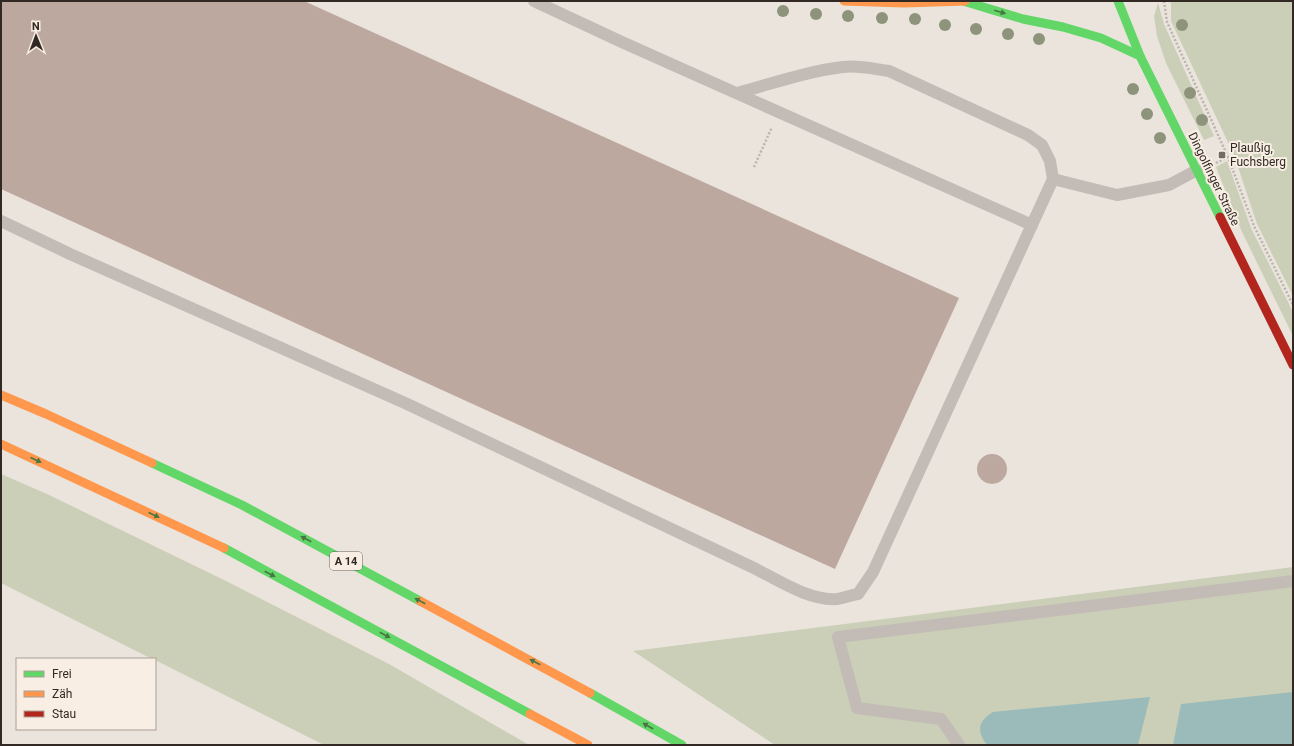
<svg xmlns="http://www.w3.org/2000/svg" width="1294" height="746" font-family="Roboto,sans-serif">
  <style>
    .green { fill: #cbcfb7 }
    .water { fill: #9abbba }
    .building { fill: #bda89f }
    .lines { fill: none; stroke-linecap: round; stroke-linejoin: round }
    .path { stroke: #bbb4af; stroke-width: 2.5; stroke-dasharray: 2 2; stroke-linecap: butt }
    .lane { stroke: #c3bcb6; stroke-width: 12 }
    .fast { stroke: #63d668; stroke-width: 9 }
    .slow { stroke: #ff974d; stroke-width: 9 }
    .jam { stroke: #b3261e; stroke-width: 9 }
    .tree { fill: #8e937b }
    .oneway { fill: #487743 }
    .poi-dot { fill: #726a65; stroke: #f8eee3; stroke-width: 1.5 }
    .labels { text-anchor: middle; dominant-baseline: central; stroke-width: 4; stroke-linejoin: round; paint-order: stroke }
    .shield { fill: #f8eee3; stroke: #6d645e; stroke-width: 1 }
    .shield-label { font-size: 11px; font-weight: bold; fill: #322925 }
    .poi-label { font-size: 12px; fill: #322925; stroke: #f8eee3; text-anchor: start }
    .street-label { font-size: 12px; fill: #322925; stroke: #f8eee3 }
  </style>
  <rect width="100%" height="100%" fill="#eae4dd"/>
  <!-- green -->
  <g class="green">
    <polygon points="1171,1 1293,1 1293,296 1257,224 1234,155 1171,21"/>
    <polygon points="1158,3 1164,24 1214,136 1204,140 1166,63 1157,36 1154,16"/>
    <polygon points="1227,161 1251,228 1293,312 1293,336 1242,232 1216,167"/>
    <polygon points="1,474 47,494 224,580 389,664 529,745 324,745 155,660 155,659 152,659 1,583"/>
    <polygon points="1293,567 1293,745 775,745 633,651"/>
  </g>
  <!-- water -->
  <g class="water">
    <polygon points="1293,692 1293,745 1173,745 1181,704"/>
    <path d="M1150,697L1138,745H987C976,731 978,721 993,712Z"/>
  </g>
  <!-- building -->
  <g class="building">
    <polygon points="1,1 304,1 959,298 835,569 1,189"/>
    <circle cx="992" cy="469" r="15"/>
  </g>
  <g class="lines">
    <!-- path -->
    <g class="path">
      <polyline points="1164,1 1167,22 1228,157 1254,226 1293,305"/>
      <polyline points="1216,163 1228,157"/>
      <polyline points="754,167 772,127"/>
    </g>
    <!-- lane -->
    <g class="lane">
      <polyline points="534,1 624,43 1032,225"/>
      <polyline points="1053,179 1117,195 1169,185 1197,170"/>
      <path d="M1,221L70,254L405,403L754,568C778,580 809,601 837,599C844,598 851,595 858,594L873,572L1053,179L1050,161L1042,145L1028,135L889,71C874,69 858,65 843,67C808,71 771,84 737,93"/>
      <polyline points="959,745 941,719 857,708 838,637 1293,581"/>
    </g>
    <!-- fast -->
    <g class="fast">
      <polyline points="963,1 1023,19 1063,27 1101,38 1140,56"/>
      <polyline points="1118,1 1140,56 1220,217"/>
      <polyline points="152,463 242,505 420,601"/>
      <polyline points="224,548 530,714"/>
      <polyline points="590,693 682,745"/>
    </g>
    <!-- slow -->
    <g class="slow">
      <polyline points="844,1 904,3 965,1"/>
      <polyline points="1,395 46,414 152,463"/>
      <polyline points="1,444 224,548"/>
      <polyline points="420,601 590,693"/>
      <polyline points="530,714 588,745"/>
    </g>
    <!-- jam -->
    <polyline class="jam" points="1220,217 1293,365"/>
  </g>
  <!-- trees -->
  <g class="tree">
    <circle cx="783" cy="11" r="6"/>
    <circle cx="816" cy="14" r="6"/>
    <circle cx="848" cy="16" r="6"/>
    <circle cx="882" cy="18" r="6"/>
    <circle cx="915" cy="19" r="6"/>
    <circle cx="945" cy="25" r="6"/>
    <circle cx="1182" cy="25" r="6"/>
    <circle cx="976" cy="29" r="6"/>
    <circle cx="1008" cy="34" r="6"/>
    <circle cx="1039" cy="39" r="6"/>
    <circle cx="1133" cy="89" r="6"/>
    <circle cx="1190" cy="93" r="6"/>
    <circle cx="1147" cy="114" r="6"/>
    <circle cx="1202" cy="120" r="6"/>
    <circle cx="1160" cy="138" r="6"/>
  </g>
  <!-- one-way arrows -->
  <defs><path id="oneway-solid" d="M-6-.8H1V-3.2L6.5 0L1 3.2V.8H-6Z"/></defs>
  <g class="oneway">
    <use href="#oneway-solid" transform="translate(1000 12) rotate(16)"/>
    <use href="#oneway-solid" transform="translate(36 460) rotate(25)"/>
    <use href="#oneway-solid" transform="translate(154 515) rotate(25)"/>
    <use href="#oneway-solid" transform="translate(306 539) rotate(-152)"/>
    <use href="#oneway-solid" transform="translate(270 574) rotate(28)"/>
    <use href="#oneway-solid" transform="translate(420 601) rotate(-152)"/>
    <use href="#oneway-solid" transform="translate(385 635) rotate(28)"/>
    <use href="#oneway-solid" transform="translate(535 662) rotate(-152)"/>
    <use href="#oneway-solid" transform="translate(648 726) rotate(-150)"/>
  </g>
  <!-- markers -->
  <rect class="poi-dot" x="1218" y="151" width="8" height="8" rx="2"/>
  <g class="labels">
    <!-- shield labels -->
    <rect class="shield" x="330" y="552" width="32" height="18" rx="3"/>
    <g class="shield-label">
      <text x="346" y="561">A 14</text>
    </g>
    <!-- poi labels -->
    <g class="poi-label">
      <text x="1230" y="148">Plaußig,<tspan x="1230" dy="14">Fuchsberg</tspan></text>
    </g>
    <!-- street labels -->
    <g class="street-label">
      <text transform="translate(1214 179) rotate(64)">Dingolfinger Straße</text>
    </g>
  </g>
  <!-- border -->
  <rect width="1294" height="746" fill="none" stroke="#322925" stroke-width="4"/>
  <!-- legend -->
  <rect x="16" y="658" width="140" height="72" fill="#f8eee3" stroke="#a99f97"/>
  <rect x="24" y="671" width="20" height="6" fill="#63d668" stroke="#a99f97"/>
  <text x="52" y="678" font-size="12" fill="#322925">Frei</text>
  <rect x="24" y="691" width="20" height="6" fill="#ff974d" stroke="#a99f97"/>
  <text x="52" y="698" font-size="12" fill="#322925">Zäh</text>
  <rect x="24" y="711" width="20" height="6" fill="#b3261e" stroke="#a99f97"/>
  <text x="52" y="718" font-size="12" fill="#322925">Stau</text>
  <!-- north arrow -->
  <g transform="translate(36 36) rotate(359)" stroke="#f8eee3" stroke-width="3" paint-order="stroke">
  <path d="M0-3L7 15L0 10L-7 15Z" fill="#322925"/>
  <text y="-6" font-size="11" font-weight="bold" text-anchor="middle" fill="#322925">N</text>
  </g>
</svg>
